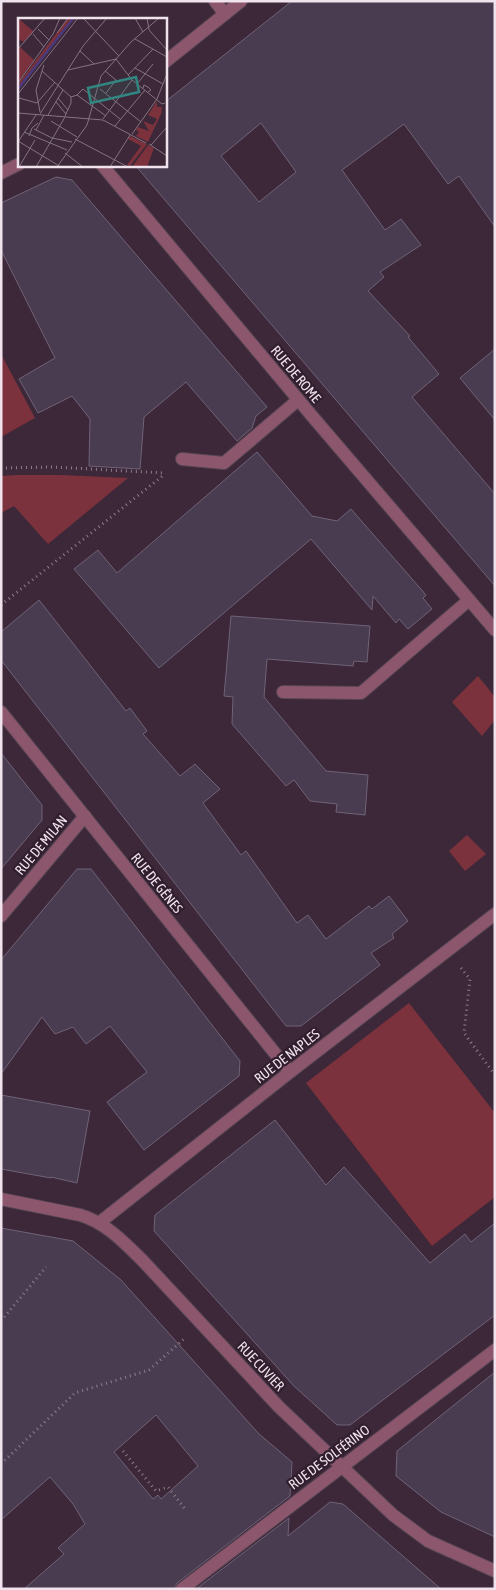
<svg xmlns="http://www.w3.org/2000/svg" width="496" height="1590" font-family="'Asap Condensed',sans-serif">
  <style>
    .green { fill: #7b323c }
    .building { fill: #493c51; stroke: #706278; fill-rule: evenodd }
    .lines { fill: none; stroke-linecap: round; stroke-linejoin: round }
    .minor-casing { stroke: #594655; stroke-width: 14 }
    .tertiary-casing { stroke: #594655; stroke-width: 14 }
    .path { stroke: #8e7d8a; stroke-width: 3; stroke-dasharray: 1 4; stroke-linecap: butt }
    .minor { stroke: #8c576c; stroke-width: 12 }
    .tertiary { stroke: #8c576c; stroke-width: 12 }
    .labels { text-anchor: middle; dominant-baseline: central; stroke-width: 4.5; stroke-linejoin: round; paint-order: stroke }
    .street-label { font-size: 14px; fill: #f1e3ee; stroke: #311e2e }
    .inset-road { fill: none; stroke: #847381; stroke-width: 1 }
    .view { fill: #318681; fill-opacity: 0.15; stroke: #318681; stroke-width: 2.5 }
    .inset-edge { fill: none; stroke: #f1e3ee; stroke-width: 2.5 }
  </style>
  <rect width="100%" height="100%" fill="#3c2838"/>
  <!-- green -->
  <g class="green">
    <polygon points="1,354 35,418 1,437"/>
    <polygon points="17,475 61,475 128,478 48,544 14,506 1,513 1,476"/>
    <polygon points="478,676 495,697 495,720 482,736 452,702"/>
    <polygon points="467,835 486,854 465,871 449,851"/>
    <polygon points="409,1003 495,1113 495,1197 432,1246 306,1083"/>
  </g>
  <!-- building -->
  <g class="building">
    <path d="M292,1H495V227L459,176L448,184L404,124L342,170L385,230L401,219L421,245L380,272L384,277L368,291L410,336L408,337L439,374L412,397L495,494V586L135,165H165V102ZM261,123L296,172L259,202L221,156Z"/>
    <polygon points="56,177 72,180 267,407 256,416 252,428 237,441 186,382 144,417 140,469 89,466 90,419 72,396 38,413 19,379 55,358 1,250 1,203"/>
    <polygon points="495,349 495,420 460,378"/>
    <polygon points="257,452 312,516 337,521 351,509 426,595 423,598 432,609 408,629 399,619 396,623 373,596 372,610 311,539 159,668 74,569 98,550 117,573"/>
    <polygon points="39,600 126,711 130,708 147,731 143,734 180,776 195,764 220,789 203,803 241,855 246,851 297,923 308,915 326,939 369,906 372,909 389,896 408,921 392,934 394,938 371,953 380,965 301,1026 286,1026 1,660 1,632"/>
    <polygon points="231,616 370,626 367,662 354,661 353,666 267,659 264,697 326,771 368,775 365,815 336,812 337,804 310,801 294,780 286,786 232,724 233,697 224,696"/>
    <polygon points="1,753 42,805 42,820 1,869"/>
    <polygon points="77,869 91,869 240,1061 239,1076 144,1150 107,1102 147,1072 110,1026 86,1044 73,1027 55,1034 42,1017 1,1074 1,960"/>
    <polygon points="1,1095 90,1111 77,1183 51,1177 51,1178 1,1169"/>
    <polygon points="275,1120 326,1185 344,1167 430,1263 465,1234 471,1242 495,1223 495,1315 350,1425 337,1425 294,1386 154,1231 155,1215"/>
    <path d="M1,1228L73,1241L121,1280L259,1434L292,1462L290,1496L177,1583L174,1589H24L64,1554L58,1548L85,1524L73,1504L50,1477L1,1520ZM156,1415L198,1466L161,1499L158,1495L153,1499L114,1452Z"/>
    <polygon points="495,1372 495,1537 441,1512 396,1476 397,1451"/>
    <polygon points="330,1502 343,1504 441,1589 196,1589 289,1518 288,1536"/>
  </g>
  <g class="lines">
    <defs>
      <g id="minor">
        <polyline points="215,1 225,14"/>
        <polyline points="165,62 241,1"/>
        <polyline points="102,165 312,416 495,630"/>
        <polyline points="1,173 19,164"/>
        <polyline points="182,459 224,463 298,400"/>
        <polyline points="283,692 361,693 469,600"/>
        <polyline points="1,712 290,1072"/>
        <polyline points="1,916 85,816"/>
        <polyline points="99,1223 290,1072 495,914"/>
        <polyline points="182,1589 495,1350"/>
      </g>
      <path id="tertiary" d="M1,1199L80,1215C105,1222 125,1243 143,1261L279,1407L393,1515L428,1541L495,1571"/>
    </defs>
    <!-- minor casing -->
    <use href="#minor" class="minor-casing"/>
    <!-- tertiary casing -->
    <use href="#tertiary" class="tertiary-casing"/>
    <!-- path -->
    <g class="path">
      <polyline points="1,468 52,467 164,473"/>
      <polyline points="1,605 165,474"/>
      <polyline points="461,968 470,979 464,1033 495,1075"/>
      <polyline points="1,1321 46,1267"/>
      <polyline points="123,1451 156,1491 168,1487 185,1509"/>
      <polyline points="1,1464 75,1393 149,1370 184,1339"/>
    </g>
    <!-- minor -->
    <use href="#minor" class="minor"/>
    <!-- tertiary -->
    <use href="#tertiary" class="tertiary"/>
  </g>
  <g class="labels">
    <!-- street labels -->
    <g class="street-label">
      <text transform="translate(296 374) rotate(50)">RUE DE ROME</text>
      <text transform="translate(41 845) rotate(-50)">RUE DE MILAN</text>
      <text transform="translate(157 883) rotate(51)">RUE DE GÊNES</text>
      <text transform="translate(287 1056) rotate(-38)">RUE DE NAPLES</text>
      <text transform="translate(261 1366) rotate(47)">RUE CUVIER</text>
      <text transform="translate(329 1457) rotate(-37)">RUE DE SOLFÉRINO</text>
    </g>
  </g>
  <!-- overview -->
  <g transform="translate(18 18)">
    <rect width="149" height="149" fill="#3c2838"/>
    <path d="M0,0L16,14L5,24L0,20ZM50,0H54L0,69V66ZM2,29L16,42L0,64V32ZM139,83V89H144L143,96L130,124L118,118L121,114L118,112L120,109L131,113L125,103L135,107L139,101L130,97ZM112,118L129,126L112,148L109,147L123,128L110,121ZM130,127L136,130L129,149H114Z" fill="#7b323c"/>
    <path d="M54,0H57L0,73V69Z" fill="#4b3a7d"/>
    <path class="inset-road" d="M65,0L101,38M117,0L125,14M129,0L131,12L149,32M20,11L31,22M39,15L50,0M15,16L26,29M117,21L149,39M0,31L27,0M62,33L76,46M98,41L114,62L144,86L147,85M117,50L145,66M50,52L98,41M24,53L53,79V85L47,98M87,53L98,62L88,75M110,57L135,31M0,65L35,16L42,0M119,66L135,46M125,70L126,67L130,69L133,72L130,74M82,71L123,104M0,76L60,0M59,77L65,71L102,101M53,79L59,77L88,98M1,80L19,85M40,80L50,92M38,84L48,96M19,85L37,64M22,94L18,72L26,47M0,95L85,102L128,125M22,96L65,28L89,0M30,97L45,72M85,101L114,62M33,103L59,119M97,108L127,72M16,111L34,120L54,124M18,112L26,97M6,114L49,132M114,116L139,81L149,56M11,118L14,110L20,105M57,121L110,149M0,123L43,149M0,124L18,97M131,126L149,138M133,127L149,109M47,135L65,149M1,149L17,122M18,149L47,99M39,149L69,107L83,58L113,24L141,0M92,149L112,117"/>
    <path class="view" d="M118,59L121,74L73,85L70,70Z"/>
    <rect width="149" height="149" class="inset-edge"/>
  </g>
  <!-- border -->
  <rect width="496" height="1590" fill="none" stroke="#f1e3ee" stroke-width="5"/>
</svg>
